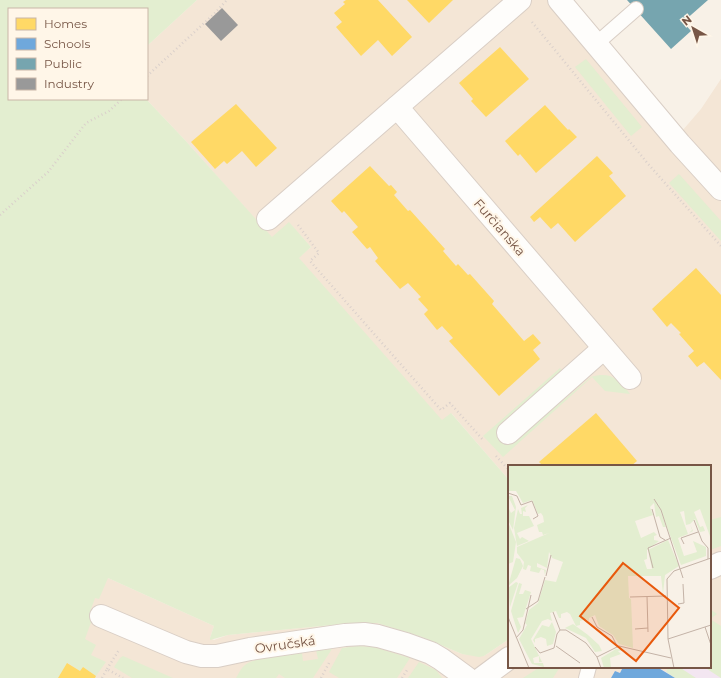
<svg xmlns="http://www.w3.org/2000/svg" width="721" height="678" font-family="Montserrat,sans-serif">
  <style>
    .residential { fill: #f4e6d6 }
    .education { fill: #f3e6f1 }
    .green { fill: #e3eed0 }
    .homes { fill: #ffd966 }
    .schools { fill: #6fa8dc }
    .public { fill: #76a5af }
    .industry { fill: #999 }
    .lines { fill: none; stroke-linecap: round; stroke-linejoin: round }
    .lane-casing { stroke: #d9cec5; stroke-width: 16 }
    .street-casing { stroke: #d9cec5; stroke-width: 24 }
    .path { stroke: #dad0cb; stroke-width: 2.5; stroke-dasharray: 1 3; stroke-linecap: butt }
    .lane { stroke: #fefdfb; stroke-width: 14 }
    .street { stroke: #fefdfb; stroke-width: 22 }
    .labels { text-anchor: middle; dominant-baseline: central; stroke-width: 4; stroke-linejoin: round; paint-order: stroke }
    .street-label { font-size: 13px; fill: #775646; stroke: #fff6e8 }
    .inset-road { fill: none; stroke: #c4b3a7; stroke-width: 1 }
    .view { fill: #e8590c; fill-opacity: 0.15; stroke: #e8590c; stroke-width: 2 }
    .inset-edge { fill: none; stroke: #775646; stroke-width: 2 }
  </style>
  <rect width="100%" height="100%" fill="#f8f1e7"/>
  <!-- residential -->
  <polygon class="residential" points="197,0 559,0 676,138 701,109 721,79 721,678 0,678 0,566 108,578 214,626 210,638 214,640 228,635 353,623 377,623 422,637 462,654 484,656 509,639 509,667 710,667 710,466 509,466 509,480 452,414 442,421 298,258 311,247 289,223 272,238 184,139 146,99 147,46"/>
  <!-- education -->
  <polygon class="education" points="721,626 721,678 611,678 615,671 620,673 623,667 657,667 666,672 668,667 710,667"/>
  <!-- green -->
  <g class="green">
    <polygon points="0,0 197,0 147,46 147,9 9,9 9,99 146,99 184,139 272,237 289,222 311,247 299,258 442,420 451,413 509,480 509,639 484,656 479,657 462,654 422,637 377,623 353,623 228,635 210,640 210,638 214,626 108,578 99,599 95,598 90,612 94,614 85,639 96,645 91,655 106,662 96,676 83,667 80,671 68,663 58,678 0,678"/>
    <polygon points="586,59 642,127 631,136 575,67"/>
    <polygon points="679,174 721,221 721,241 669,183"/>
    <path d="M560,368L562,371L499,427L513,442L591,377C610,371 619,379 630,394L605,391L592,377L503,457L483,436Z"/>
    <polygon points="721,517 721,546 710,550 710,520"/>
    <polygon points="710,609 717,614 710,619 721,626 721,678 704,667 710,667"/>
    <polygon points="357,646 374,647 410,658 397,678 339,678 329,672 342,648"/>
    <path d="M332,649L313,678H285L279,674L276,678H236C239,673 241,668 245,665C254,657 288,655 302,653L303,661L318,659L316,650Z"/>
    <polygon points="123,656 173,678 132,678 114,667 120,658"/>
    <polygon points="419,662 436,670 442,678 408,678"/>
    <polygon points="540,667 560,667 553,678 523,678"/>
    <polygon points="668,667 679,667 696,678 675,678 666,672"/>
  </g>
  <!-- homes -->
  <g class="homes">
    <polygon points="346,0 378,0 412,37 392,56 378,40 361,56 336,27 342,22 334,13 345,4 343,2"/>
    <polygon points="407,0 453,0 429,23"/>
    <polygon points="500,47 529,79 486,117 471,101 473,99 459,83"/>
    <polygon points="236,104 277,148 256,167 242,151 227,164 224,161 215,169 191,142"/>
    <polygon points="545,105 568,130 569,129 577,137 536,173 520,154 518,156 505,141"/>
    <polygon points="597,156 613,173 609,176 626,196 575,242 558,223 551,229 540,217 534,222 530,217"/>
    <polygon points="370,166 389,186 391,185 397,192 394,195 408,211 410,210 445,249 443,251 456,266 458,264 468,275 470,274 494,301 492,304 524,341 533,334 541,343 533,350 540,359 499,396 449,341 453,338 442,326 437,330 424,314 428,310 418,299 421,297 408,283 400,289 375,261 378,258 370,247 367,249 352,232 358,227 344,211 342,213 331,201"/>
    <polygon points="696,268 721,295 721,380 704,362 697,367 688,356 694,351 679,334 681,333 671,323 667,327 652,309"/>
    <polygon points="596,413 637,461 631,466 543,466 539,462"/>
    <polygon points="67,663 80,671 83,667 96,676 95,678 58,678"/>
  </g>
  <!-- schools -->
  <polygon class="schools" points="623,667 657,667 675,678 611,678 615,671 620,673"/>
  <!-- public -->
  <polygon class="public" points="627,0 708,0 683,22 691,31 671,49"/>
  <!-- industry -->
  <polygon class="industry" points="222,8 238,25 221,41 205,24"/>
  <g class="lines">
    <defs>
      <g id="lane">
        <polyline points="596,44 636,9"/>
        <polyline points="586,678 589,667"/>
      </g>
      <g id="street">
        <polyline points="559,0 680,144 721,189"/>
        <polyline points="397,107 630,378"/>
        <polyline points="268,219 520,0"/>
        <polyline points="508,433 604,348"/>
        <polyline points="710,568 721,563"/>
        <polyline points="101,616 186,652 202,656 217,656 250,649 345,635 364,634 378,636 406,644 431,653 441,659 467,678"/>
        <polyline points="482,678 509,658"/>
      </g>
    </defs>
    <!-- lane casing -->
    <use href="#lane" class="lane-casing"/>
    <!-- street casing -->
    <use href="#street" class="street-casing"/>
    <!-- path -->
    <g class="path">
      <polyline points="532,22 649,165 721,246"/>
      <polyline points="147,76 214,14 227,0"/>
      <polyline points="0,215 48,172 86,123 109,111 122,99"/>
      <polyline points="298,225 319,253 310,261 441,410 450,403 484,441"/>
      <polyline points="496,456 509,470"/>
      <polyline points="107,669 119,650"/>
      <polyline points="102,678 107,669 123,678"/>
      <polyline points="321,678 329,663"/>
      <polyline points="402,678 407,670"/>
    </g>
    <!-- lane -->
    <use href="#lane" class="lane"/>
    <!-- street -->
    <use href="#street" class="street"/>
  </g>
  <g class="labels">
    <!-- street labels -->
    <g class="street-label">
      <text transform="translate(500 227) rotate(49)">Furčianska</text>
      <text transform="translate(285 644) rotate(-8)">Ovručská</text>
    </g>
  </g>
  <!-- overview -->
  <g transform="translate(508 465)">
    <rect width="203" height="203" fill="#f8f1e7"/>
    <path d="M0,0H203V74L192,44L186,47L192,62L195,61L197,66L192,67L187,54L182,59L185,66L181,68L184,65L182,59L178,60L176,46L172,47L180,69L170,73L176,91L189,87L185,76L198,82V91L173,100L149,35L158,62H155L151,51L148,52L146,38L142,42L145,50L127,56L133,73L146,67L149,70L146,71V75L151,76L139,85V94L136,95L139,104H144L140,85L160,75L171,101L157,110L155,129L153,111H120L121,133L123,134L125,183L111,179L105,170L91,161L87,150L81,153V156L78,154L72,156V160L68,161L62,149L59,147L53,149V153H51L48,146L42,148L44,156L40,154L34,156L23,174L34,197H31V191L25,193L26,198H35L36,202L24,199L11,174L19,160L17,158L21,145L30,138L37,115L48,117L55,97L44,93L41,87L39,103L29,98V102L38,105L37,110L36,105L33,104L31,108L22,106L23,101L20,100L18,105L15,104L16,97L9,88V82L41,68L35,70L34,67H31L29,60L36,57L35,51L33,48L30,49L24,35L15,38L8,26H0ZM0,31H4L8,42L5,65L0,55V42L3,48L7,45ZM20,40L17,43L18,47L15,46V51H21L26,61L9,68L12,74L14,72L21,76L9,81L6,63L10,44L12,49H14L13,43ZM0,57L8,77L5,97L0,99ZM8,93L12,94L15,101L9,113L0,121ZM8,117L10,118L2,142L0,123ZM11,118L14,119L11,129H15L17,125L23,127L15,152L9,153L13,162L10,168L3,146ZM44,157L48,167L45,179L39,181L38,174L33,172L27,174V178L25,175L34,160L41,162ZM65,159L80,170L78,173L57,163ZM80,170L91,180L94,186L87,187L78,173ZM108,184L118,185L110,186L113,189L102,193L103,203H96L93,193Z" fill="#e3eed0"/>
    <path class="inset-road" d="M0,28L9,31L13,40L24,36L30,51L25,54M146,34L153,45L175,113M144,44L152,72L157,75M186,55L194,76L200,83V94M176,79L173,73L190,67M145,103L140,83L163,73M38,111L43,90M139,131L140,167M122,132L158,131M170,139L176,138L175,119M18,144L30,136L37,112M45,147L52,165M0,152L21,203M84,152L89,162L104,171L109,181M197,162L203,180M127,164L140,163M8,173L15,165L23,130M160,174L203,160M48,181L72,198M27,182L32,188L46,183L49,169L52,165H58L78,178L89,192L93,203M89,192L111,181L163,193M166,203L160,174L159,114L166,106L203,93"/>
    <path class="view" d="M115,98L171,143L128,196L72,151Z"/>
    <rect width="203" height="203" class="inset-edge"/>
  </g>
  <!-- legend -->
  <rect x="8" y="8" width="140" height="92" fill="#fff6e8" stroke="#c9b6a7"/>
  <rect x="16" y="18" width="20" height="12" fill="#ffd966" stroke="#c9b6a7"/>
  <text x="44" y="28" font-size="12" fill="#775646">Homes</text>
  <rect x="16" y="38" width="20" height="12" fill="#6fa8dc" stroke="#c9b6a7"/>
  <text x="44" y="48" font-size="12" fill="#775646">Schools</text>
  <rect x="16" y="58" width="20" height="12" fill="#76a5af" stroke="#c9b6a7"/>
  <text x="44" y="68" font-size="12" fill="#775646">Public</text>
  <rect x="16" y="78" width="20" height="12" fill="#999999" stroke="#c9b6a7"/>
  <text x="44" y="88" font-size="12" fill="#775646">Industry</text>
  <!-- north arrow -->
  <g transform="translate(693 28) rotate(321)" stroke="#fff6e8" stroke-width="3" paint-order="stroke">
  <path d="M0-3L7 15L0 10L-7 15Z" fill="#775646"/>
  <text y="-6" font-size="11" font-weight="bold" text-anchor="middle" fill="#775646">N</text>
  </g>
</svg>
